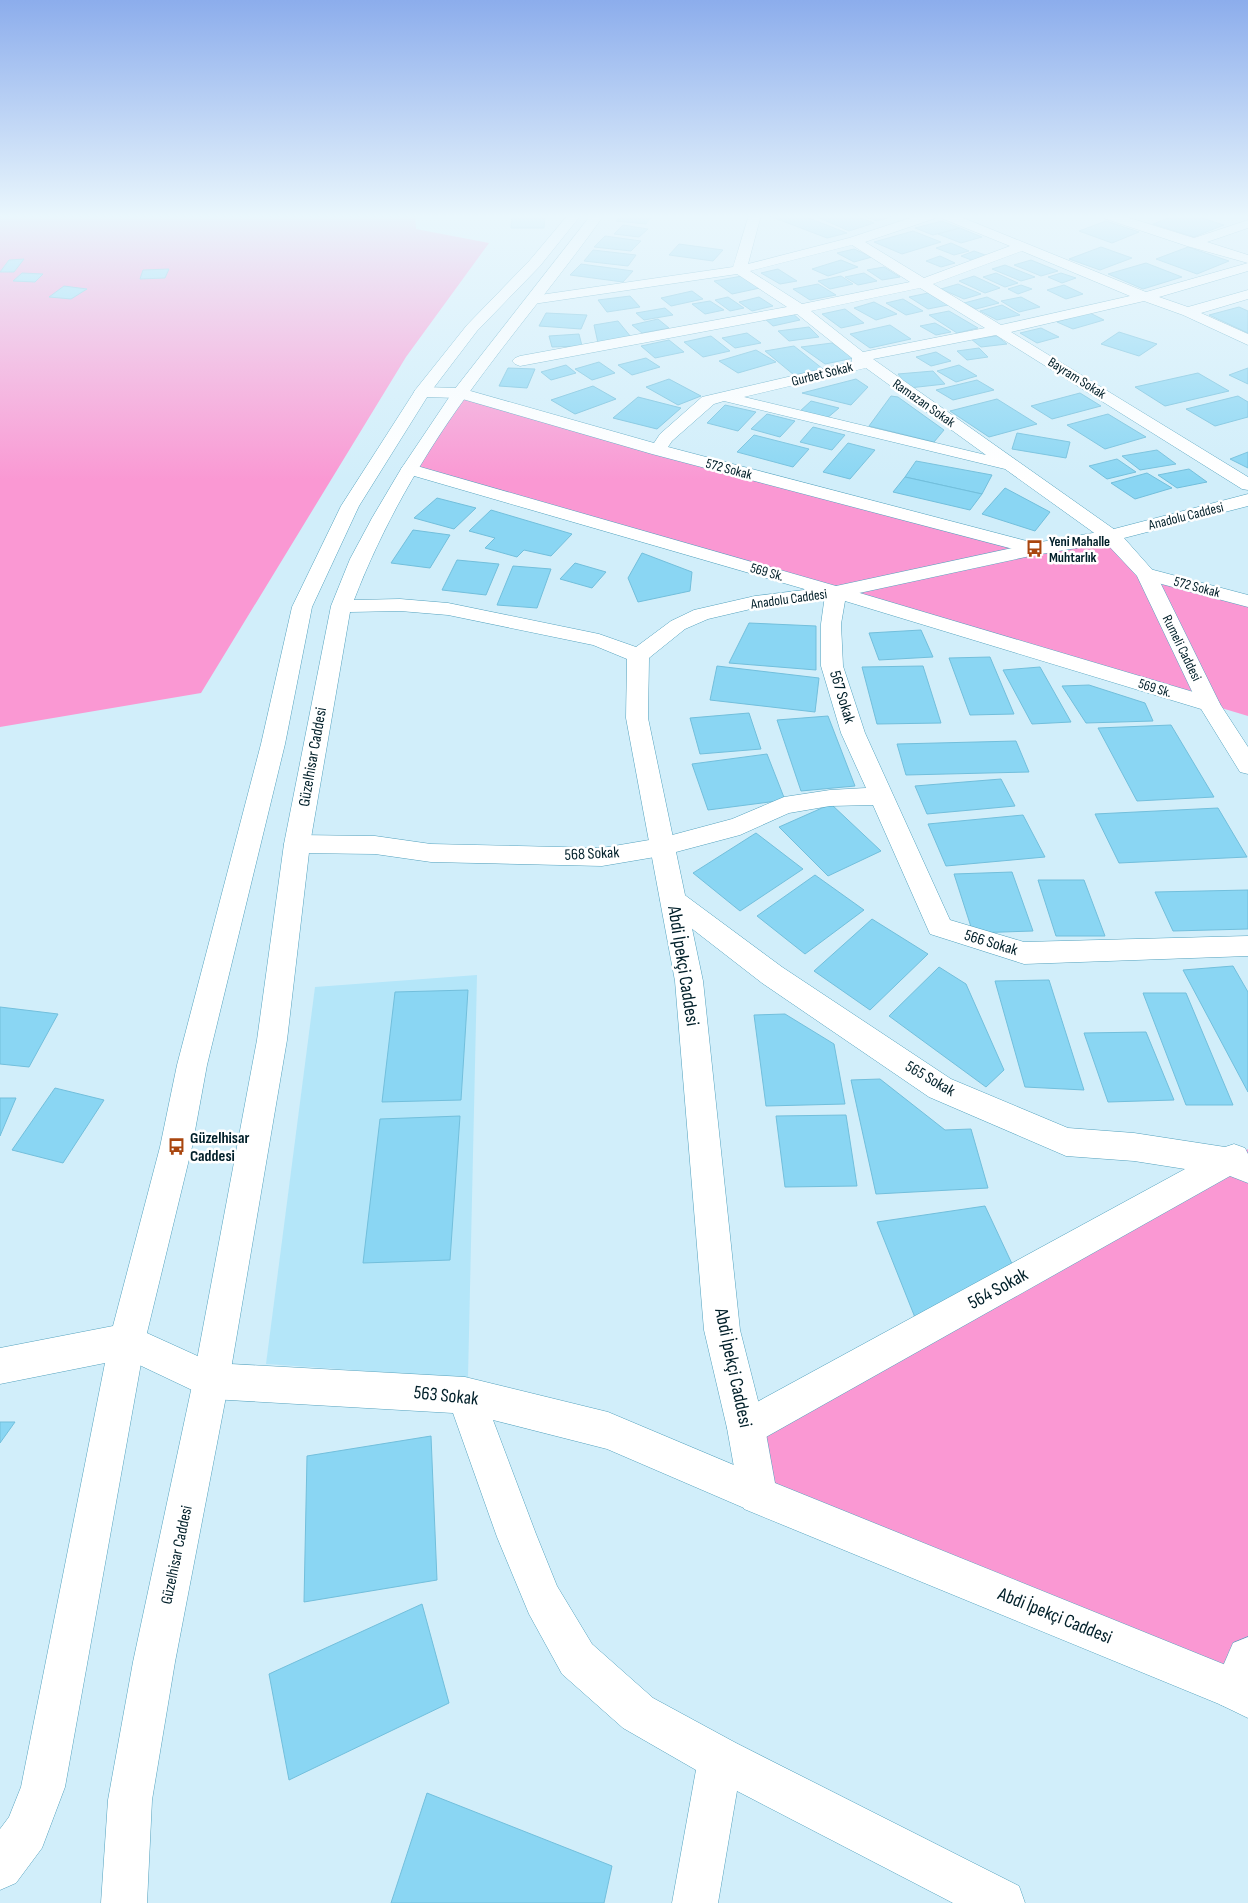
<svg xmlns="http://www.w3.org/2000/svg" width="1248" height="1903" font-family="'Sofia Sans Condensed',sans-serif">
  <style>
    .built { fill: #b4e6f9 }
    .green { fill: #fa98d3 }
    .building { fill: #8ad6f3; stroke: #72bfdc }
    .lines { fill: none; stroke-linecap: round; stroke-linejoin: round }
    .minor-casing { stroke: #54a2be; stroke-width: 1 }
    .tertiary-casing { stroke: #54a2be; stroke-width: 1 }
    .minor { fill: #fff; fill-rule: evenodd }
    .tertiary { fill: #fff; fill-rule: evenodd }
    .labels { text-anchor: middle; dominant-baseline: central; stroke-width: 5; stroke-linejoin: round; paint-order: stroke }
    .far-street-label { font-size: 14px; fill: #001f29; stroke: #fff }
    .far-poi-label { font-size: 14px; font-weight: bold; fill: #001f29; stroke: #fff; text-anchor: start }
    .street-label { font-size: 16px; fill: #001f29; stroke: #fff }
    .poi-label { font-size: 16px; font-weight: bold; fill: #001f29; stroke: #fff; text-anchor: start }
    .near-street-label { font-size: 19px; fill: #001f29; stroke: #fff }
  </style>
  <rect width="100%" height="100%" fill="#d1eefa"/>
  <!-- built -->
  <polygon class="built" points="477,975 468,1378 266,1364 315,987"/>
  <!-- green -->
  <g class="green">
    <polygon points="0,215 415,215 416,229 489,243 406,357 201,693 0,727"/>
    <polygon points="460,393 1035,549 1111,536 1146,574 1248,601 1248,716 836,592 410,469"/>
    <polygon points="1248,1149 1248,1658 1234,1689 758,1495 746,1428 1229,1162"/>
  </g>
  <!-- building -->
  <g class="building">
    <polygon points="512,215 545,215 544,228 511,228"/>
    <polygon points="621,215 652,215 646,224 616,221"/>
    <polygon points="767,215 801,215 847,233 827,238"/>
    <polygon points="819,215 853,215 874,223 849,231 815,216"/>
    <polygon points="861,215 893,215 894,216 877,221"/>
    <polygon points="1176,215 1192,215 1224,225 1194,237 1153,224"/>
    <polygon points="942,221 960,228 933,235 915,228"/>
    <polygon points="1106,221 1139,232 1112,243 1079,231"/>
    <polygon points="623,225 648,229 639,237 614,234"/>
    <polygon points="960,228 982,237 961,243 938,234"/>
    <polygon points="913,231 941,242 902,254 874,242"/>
    <polygon points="605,236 641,241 631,251 594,247"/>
    <polygon points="951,243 969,251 954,255 936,248"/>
    <polygon points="679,244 723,250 713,261 669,255"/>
    <polygon points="1101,247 1132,258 1100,270 1069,259"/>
    <polygon points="1188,247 1229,261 1197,274 1156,259"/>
    <polygon points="854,249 872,257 854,262 837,253"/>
    <polygon points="593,250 636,255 628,266 584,261"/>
    <polygon points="974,251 988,256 974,261 961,256"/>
    <polygon points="940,256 955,263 941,267 926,261"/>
    <polygon points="24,259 14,272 0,272 9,260"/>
    <polygon points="841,260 858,267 828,276 812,269"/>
    <polygon points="1031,260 1058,271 1041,276 1014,265"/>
    <polygon points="1146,263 1182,277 1143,289 1108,274"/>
    <polygon points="581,264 633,271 623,282 570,275"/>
    <polygon points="1005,265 1035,277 1021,281 992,269"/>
    <polygon points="884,267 900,277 882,280 867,270"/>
    <polygon points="169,269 165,278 140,279 143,270"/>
    <polygon points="778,269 797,281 780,284 761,273"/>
    <polygon points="22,273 43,274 35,282 13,281"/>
    <polygon points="864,273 877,281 858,285 845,277"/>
    <polygon points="996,273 1018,283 1005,287 983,277"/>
    <polygon points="1061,273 1076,278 1062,283 1048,277"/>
    <polygon points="742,276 760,288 732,294 714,281"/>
    <polygon points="841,276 853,284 830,289 818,281"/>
    <polygon points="974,276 1000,288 985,293 959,281"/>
    <polygon points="818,284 836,295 810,300 793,289"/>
    <polygon points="958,284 981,294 964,299 941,289"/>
    <polygon points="1021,285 1032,289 1018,294 1008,289"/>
    <polygon points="1064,285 1083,294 1066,299 1047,290"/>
    <polygon points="64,286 87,289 71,299 49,297"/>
    <polygon points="692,291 703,299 671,306 661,298"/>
    <polygon points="928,293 948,305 928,309 909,297"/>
    <polygon points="630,296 640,307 607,312 598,300"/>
    <polygon points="728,297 744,308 730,311 715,300"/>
    <polygon points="759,297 773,306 752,311 739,302"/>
    <polygon points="987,297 999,303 976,309 964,303"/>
    <polygon points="1021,297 1040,307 1019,312 1001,301"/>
    <polygon points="903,299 923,311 906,315 886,303"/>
    <polygon points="710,301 724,310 705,314 692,304"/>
    <polygon points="874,302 897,314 876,320 854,308"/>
    <polygon points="1002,305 1020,315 997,320 980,311"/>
    <polygon points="1239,307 1248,311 1248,333 1209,315"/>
    <polygon points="665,308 673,315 644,320 636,313"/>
    <polygon points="845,309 864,323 841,328 822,314"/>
    <polygon points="949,311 978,328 957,333 929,315"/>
    <polygon points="1088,312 1104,320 1073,329 1057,322"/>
    <polygon points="546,313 587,315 581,329 539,326"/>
    <polygon points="792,313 800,320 773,326 764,318"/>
    <polygon points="658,319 669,328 642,333 632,325"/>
    <polygon points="618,321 631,337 598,343 594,325"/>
    <polygon points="935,323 951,332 936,335 920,326"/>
    <polygon points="890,325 911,339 870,348 850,334"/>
    <polygon points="809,327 819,337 789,341 778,331"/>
    <polygon points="1041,328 1059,337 1037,343 1020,333"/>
    <polygon points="1119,332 1157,344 1139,356 1101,344"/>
    <polygon points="747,333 761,343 735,348 722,338"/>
    <polygon points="579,334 582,346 552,347 549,336"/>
    <polygon points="711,336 730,351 703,357 684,342"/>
    <polygon points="997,336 1007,344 981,347 971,339"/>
    <polygon points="669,340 684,352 655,358 641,346"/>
    <polygon points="832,343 854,358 825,364 801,347"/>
    <polygon points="794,346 823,369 794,375 765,351"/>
    <polygon points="979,348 988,357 967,360 957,351"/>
    <polygon points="756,350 776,362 738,373 719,361"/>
    <polygon points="936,352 951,361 931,366 916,357"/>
    <polygon points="646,358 660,367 632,375 618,365"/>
    <polygon points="599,362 615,373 592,380 575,369"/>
    <polygon points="566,365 576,373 551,380 541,372"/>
    <polygon points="959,365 977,376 956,382 937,371"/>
    <polygon points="508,368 535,369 527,388 499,386"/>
    <polygon points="1248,368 1248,384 1229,375"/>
    <polygon points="933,371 945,384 909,388 898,374"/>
    <polygon points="1198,373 1229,391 1165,406 1135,387"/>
    <polygon points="669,379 701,396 678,405 646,387"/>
    <polygon points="856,379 868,387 851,405 802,393"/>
    <polygon points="977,380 994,390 953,400 936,390"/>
    <polygon points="593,386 616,399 575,414 551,400"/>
    <polygon points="1080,393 1101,406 1052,419 1031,406"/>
    <polygon points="891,396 898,397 944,430 934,442 869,426"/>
    <polygon points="1238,396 1248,402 1248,417 1215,426 1186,409"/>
    <polygon points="638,397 681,408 657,429 613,418"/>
    <polygon points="997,399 1037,424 989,437 950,411"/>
    <polygon points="811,401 839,408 826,419 798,413"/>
    <polygon points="725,405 756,412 738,431 707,423"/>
    <polygon points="767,414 795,421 780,437 751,429"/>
    <polygon points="1108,414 1146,437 1105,449 1067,425"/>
    <polygon points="813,427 845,435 832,450 800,442"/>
    <polygon points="1017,433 1070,442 1066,458 1012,449"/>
    <polygon points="754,435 809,449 793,467 737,452"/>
    <polygon points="848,443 875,450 850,479 823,472"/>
    <polygon points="1157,450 1176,464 1140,470 1122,456"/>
    <polygon points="1248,452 1248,468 1230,459"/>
    <polygon points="1117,459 1136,472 1107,479 1089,466"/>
    <polygon points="916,461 992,475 982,494 905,477"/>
    <polygon points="1189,469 1207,482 1177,488 1158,475"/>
    <polygon points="1147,473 1172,488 1135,499 1111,483"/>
    <polygon points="905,477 982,494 970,510 893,492"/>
    <polygon points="1005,488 1050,512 1035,531 982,514"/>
    <polygon points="437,498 476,508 454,529 414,518"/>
    <polygon points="491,510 572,534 551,556 524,550 517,557 485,548 495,538 469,531"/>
    <polygon points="413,530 450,535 430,568 391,563"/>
    <polygon points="642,553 692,572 690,591 638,602 628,578"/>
    <polygon points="457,560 499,564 486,595 442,590"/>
    <polygon points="575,563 606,572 592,588 560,579"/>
    <polygon points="513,566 551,569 537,608 497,605"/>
    <polygon points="749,623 816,626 816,670 729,663"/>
    <polygon points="921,630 933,657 879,660 869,633"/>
    <polygon points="990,657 1014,714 970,715 949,658"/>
    <polygon points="717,666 819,678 815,712 710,700"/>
    <polygon points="923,666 941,723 877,724 862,667"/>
    <polygon points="1040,667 1071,722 1032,724 1003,670"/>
    <polygon points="1089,685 1145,703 1153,721 1086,723 1062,686"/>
    <polygon points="749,713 761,749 700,754 690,718"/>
    <polygon points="828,716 855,786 801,791 777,720"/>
    <polygon points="1171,725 1214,797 1137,801 1098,728"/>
    <polygon points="1016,741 1029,772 906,775 897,744"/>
    <polygon points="767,754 785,800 708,810 692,764"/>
    <polygon points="1001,779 1015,806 927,814 915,786"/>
    <polygon points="831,804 881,851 828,876 779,827"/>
    <polygon points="1218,808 1247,857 1119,863 1095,814"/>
    <polygon points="1023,815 1045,857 946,866 928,824"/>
    <polygon points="756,833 803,869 740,911 693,873"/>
    <polygon points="1012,872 1033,931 973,933 954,874"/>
    <polygon points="815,875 864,910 805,954 757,916"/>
    <polygon points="1038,880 1084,880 1105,936 1056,936"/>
    <polygon points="1248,890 1248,929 1173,931 1155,892"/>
    <polygon points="872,919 928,954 870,1010 814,971"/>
    <polygon points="1233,966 1248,992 1248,1092 1183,970"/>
    <polygon points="939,967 966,984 1004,1070 986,1087 889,1016"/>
    <polygon points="1049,980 1084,1090 1025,1087 995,981"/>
    <polygon points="468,990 461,1100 382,1102 395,992"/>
    <polygon points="1143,993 1186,993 1233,1105 1186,1105"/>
    <polygon points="0,1007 58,1014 29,1067 0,1064"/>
    <polygon points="785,1014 834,1044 845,1104 766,1106 754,1015"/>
    <polygon points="1146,1032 1174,1100 1108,1102 1084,1033"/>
    <polygon points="880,1079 945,1130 971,1129 988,1188 876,1194 851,1080"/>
    <polygon points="55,1088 104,1100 63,1163 12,1150"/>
    <polygon points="0,1098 16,1098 0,1136"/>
    <polygon points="846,1115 857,1186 785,1187 776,1116"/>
    <polygon points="460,1116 450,1260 363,1263 380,1119"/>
    <polygon points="985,1206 1014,1268 916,1320 877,1222"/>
    <polygon points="0,1422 15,1422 0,1443"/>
    <polygon points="431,1436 437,1580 304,1602 307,1456"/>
    <polygon points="422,1604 449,1703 289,1780 269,1674"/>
    <polygon points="427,1793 612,1866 604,1903 391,1903"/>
  </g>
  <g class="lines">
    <defs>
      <g id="minor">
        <path d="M749,215H761L748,264L849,238L919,215H938L936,218L865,242L924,278L1010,246L941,218L939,215H956L1146,292L1248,263L1187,246L1103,218L1101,215H1120L1194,238L1248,220V228L1207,242L1248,255V271L1159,297L1188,307L1248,290V299L1201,313L1248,334V345L1183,315L1144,301L1011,332L1248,477V490L1242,489L996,335L873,359L1118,532L1121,536L1118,540L1111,542L1104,540L1005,469L724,401L714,404L672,441L668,447L1042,545L1045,549L1042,553L1035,555L1028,553L652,454L459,398L422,397L416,395L414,392L416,389L422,387L460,388L654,443L660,434L702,397L852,362V358L797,314L520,366L515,364L512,361L515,358L520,356L787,307L737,274L533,304L528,303L526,300L528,297L533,296L733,267ZM852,245L910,282L802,304L750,271ZM1022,251L1130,296L1001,325L933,284ZM920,288L985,328L863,352L811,311ZM866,368L986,455L744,397Z"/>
        <polygon points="410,464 843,588 1217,699 1220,704 1217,709 1209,711 1201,709 845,601 841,624 843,666 865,733 950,920 1024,942 1248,936 1248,956 1024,964 930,934 873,805 830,806 789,813 740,835 661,856 602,866 431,862 375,854 297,853 288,850 284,844 288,838 297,835 375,836 431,844 602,848 661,838 732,819 784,797 830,790 866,788 841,733 821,666 821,624 825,595 404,473 401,469 404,465"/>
        <polygon points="1146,568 1248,595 1248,607 1139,578 1136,574 1139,570"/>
        <polygon points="673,890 682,893 782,967 951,1079 1068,1128 1134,1133 1225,1147 1234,1144 1245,1148 1248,1154 1248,1183 1230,1176 759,1441 746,1447 733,1441 727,1428 733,1415 1185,1169 1134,1161 1066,1156 929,1097 762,983 664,907 660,900 664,893"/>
        <polygon points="127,1324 213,1363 465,1377 608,1412 772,1481 777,1495 772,1509 758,1514 607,1449 493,1420 536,1534 557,1586 592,1644 653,1698 736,1743 1019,1886 1025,1903 953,1903 737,1791 718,1903 672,1903 696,1770 623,1728 562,1674 529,1614 497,1537 453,1413 211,1399 114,1353 109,1341 114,1329"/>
        <polygon points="1248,1637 1248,1704 1234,1710 1219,1704 1213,1689 1233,1643"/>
      </g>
      <g id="tertiary">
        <polygon points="568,215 581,215 540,266 477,331 429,394 359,506 312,607 285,744 207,1065 192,1147 145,1341 65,1787 42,1848 16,1883 0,1890 0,1829 9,1817 21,1787 105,1363 0,1384 0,1348 113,1326 160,1147 177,1065 261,744 292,607 341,506 416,389 467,325 530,260"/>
        <path d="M591,215H604C561,276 512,333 468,394C422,457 382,527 354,600L400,599L448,603L599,634L636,647L671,621L694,610L755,596L836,586L1035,543L1110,530L1248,494V506L1124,538L1156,574L1220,704L1248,747V774L1240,772L1198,704L1137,576L1106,543L1035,555L836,598L755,608L708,619L685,629L649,658L648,718L703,981L740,1330L765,1428L775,1483L1248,1674V1718L1219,1704L744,1509L739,1495L727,1428L704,1330L675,981L626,718L627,659L593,645L448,615L400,611L350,612L310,844L287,1040L229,1381L175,1662L152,1800L147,1903H101L108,1800L133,1662L193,1381L257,1040L284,844L331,606L350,559L372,518L401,469L454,390Z"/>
      </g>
    </defs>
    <!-- minor casing -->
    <use href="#minor" class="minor-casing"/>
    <!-- tertiary casing -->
    <use href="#tertiary" class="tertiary-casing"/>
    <!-- minor -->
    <use href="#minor" class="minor"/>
    <!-- tertiary -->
    <use href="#tertiary" class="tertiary"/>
  </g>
  <!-- sky -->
  <linearGradient id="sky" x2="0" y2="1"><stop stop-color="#8cadec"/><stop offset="0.45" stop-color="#eaf7fd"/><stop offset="1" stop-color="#eaf7fd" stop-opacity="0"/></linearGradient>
  <rect width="1248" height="481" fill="url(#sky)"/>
  <!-- icons -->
  <defs>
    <symbol id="bus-bare" viewBox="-9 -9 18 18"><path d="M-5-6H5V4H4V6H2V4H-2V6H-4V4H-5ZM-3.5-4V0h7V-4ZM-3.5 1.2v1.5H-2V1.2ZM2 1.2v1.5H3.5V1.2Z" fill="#a9460f" stroke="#fff" stroke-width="2.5" paint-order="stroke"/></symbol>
  </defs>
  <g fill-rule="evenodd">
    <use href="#bus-bare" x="1022" y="536" width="25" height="25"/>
    <use href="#bus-bare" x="164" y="1134" width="25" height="25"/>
  </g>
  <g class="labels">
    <!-- far-street labels -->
    <g class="far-street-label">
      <text transform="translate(822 374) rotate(-14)">Gurbet Sokak</text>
      <text transform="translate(1077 378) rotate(32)">Bayram Sokak</text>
      <text transform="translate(924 403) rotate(35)">Ramazan Sokak</text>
      <text transform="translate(729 469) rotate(15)">572 Sokak</text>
      <text transform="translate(1186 516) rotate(-14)">Anadolu Caddesi</text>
      <text transform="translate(767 572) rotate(16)">569 Sk.</text>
      <text transform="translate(1197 587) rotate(15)">572 Sokak</text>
      <text transform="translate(789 599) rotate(-8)">Anadolu Caddesi</text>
      <text transform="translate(1182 648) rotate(64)">Rumeli Caddesi</text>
      <text transform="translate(1155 688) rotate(17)">569 Sk.</text>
    </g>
    <!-- far-poi labels -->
    <g class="far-poi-label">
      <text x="1049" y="541">Yeni Mahalle<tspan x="1049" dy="16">Muhtarlık</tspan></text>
    </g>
    <!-- street labels -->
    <g class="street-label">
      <text transform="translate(842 697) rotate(73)">567 Sokak</text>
      <text transform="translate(313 757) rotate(-80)">Güzelhisar Caddesi</text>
      <text transform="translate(592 854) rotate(-3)">568 Sokak</text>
      <text transform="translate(991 943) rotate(17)">566 Sokak</text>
      <text transform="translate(930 1079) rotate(30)">565 Sokak</text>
      <text transform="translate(177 1555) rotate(-78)">Güzelhisar Caddesi</text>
    </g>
    <!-- poi labels -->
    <g class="poi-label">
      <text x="190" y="1138">Güzelhisar<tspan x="190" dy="18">Caddesi</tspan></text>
    </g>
    <!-- near-street labels -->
    <g class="near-street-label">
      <text transform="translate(683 966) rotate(81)">Abdi İpekçi Caddesi</text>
      <text transform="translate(998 1289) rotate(-29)">564 Sokak</text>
      <text transform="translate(733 1368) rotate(78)">Abdi İpekçi Caddesi</text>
      <text transform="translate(446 1396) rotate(6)">563 Sokak</text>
      <text transform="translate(1055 1616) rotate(22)">Abdi İpekçi Caddesi</text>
    </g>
  </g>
</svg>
